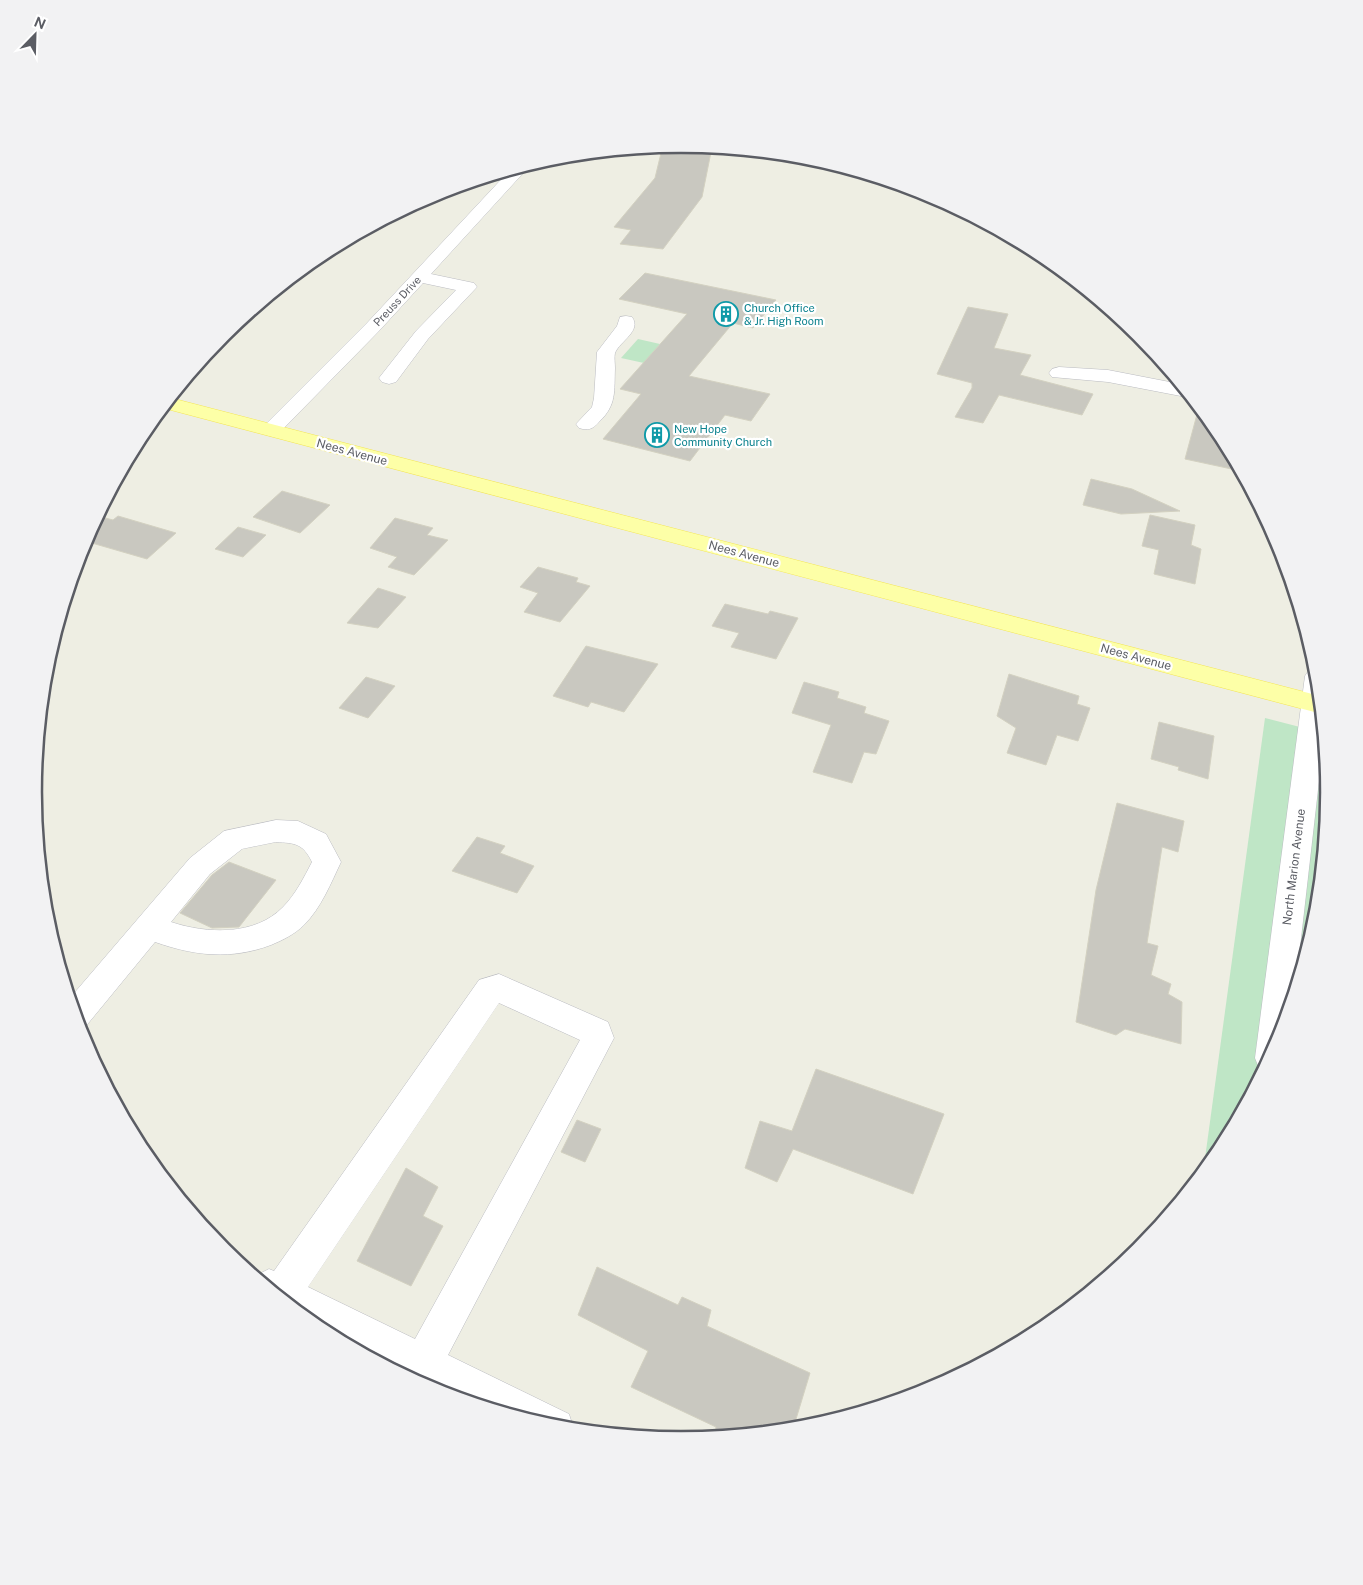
<svg xmlns="http://www.w3.org/2000/svg" width="1363" height="1585" font-family="'Public Sans',sans-serif">
  <style>
    .green { fill: #bfe6c6 }
    .building { fill: #c9c8c0; stroke: #d3d1c1 }
    .lines { fill: none; stroke-linecap: round; stroke-linejoin: round }
    .minor-casing { stroke: #bbbcc2; stroke-width: 1 }
    .major-casing { stroke: #f4e656; stroke-width: 1 }
    .minor { fill: #fff; fill-rule: evenodd }
    .major { fill: #fdffa7; fill-rule: evenodd }
    .labels { text-anchor: middle; dominant-baseline: central; stroke-width: 4.5; stroke-linejoin: round; paint-order: stroke }
    .far-street-label { font-size: 11px; fill: #5b5d64; stroke: #fff }
    .far-culture-label { font-size: 11px; fill: #0d838f; stroke: #fff; text-anchor: start }
    .street-label { font-size: 12px; fill: #5b5d64; stroke: #fff }
    .rim { fill: none; stroke: #5b5d64; stroke-width: 2.5 }
  </style>
  <rect width="100%" height="100%" fill="#eeeee3"/>
  <!-- green -->
  <g class="green">
    <polygon points="638,339 660,344 644,363 621,358"/>
    <polygon points="1265,718 1323,733 1329,793 1317,919 1280,1041 1220,1153 1203,1173"/>
  </g>
  <!-- building -->
  <g class="building">
    <polygon points="662,149 711,152 702,197 663,249 620,244 631,230 614,227 655,178"/>
    <polygon points="645,273 776,300 753,328 733,323 689,376 770,394 751,421 725,415 690,461 603,439 641,394 620,389 687,314 619,299"/>
    <polygon points="968,307 1008,314 994,348 1031,355 1020,375 1093,394 1082,415 999,395 983,423 955,417 972,388 972,383 937,374"/>
    <polygon points="1199,407 1220,433 1241,471 1185,459"/>
    <polygon points="1091,479 1132,489 1180,511 1121,514 1083,505"/>
    <polygon points="282,491 330,505 300,533 253,517"/>
    <polygon points="1150,515 1195,525 1191,545 1201,549 1195,584 1154,574 1159,550 1142,546"/>
    <polygon points="98,516 113,520 118,516 176,533 147,559 85,541"/>
    <polygon points="395,518 433,528 427,535 448,540 414,575 388,567 397,557 370,548"/>
    <polygon points="238,527 266,535 243,557 215,549"/>
    <polygon points="538,567 578,578 576,582 590,586 560,622 524,612 538,593 520,587"/>
    <polygon points="378,588 406,597 378,628 347,623"/>
    <polygon points="725,604 768,614 770,611 798,618 776,659 731,647 739,633 712,626"/>
    <polygon points="586,646 658,664 624,712 591,702 588,707 553,696"/>
    <polygon points="1009,674 1079,696 1077,704 1090,708 1078,741 1057,735 1046,765 1007,753 1016,728 997,716"/>
    <polygon points="366,677 395,686 368,718 339,708"/>
    <polygon points="804,682 839,692 837,698 866,707 864,713 889,721 876,754 864,752 852,783 813,772 831,725 792,713"/>
    <polygon points="1159,722 1214,736 1208,779 1178,770 1179,767 1151,759"/>
    <polygon points="1117,803 1184,821 1178,852 1162,847 1147,943 1158,946 1151,975 1171,984 1168,994 1182,1002 1181,1044 1125,1029 1116,1035 1076,1022 1096,890"/>
    <polygon points="477,837 505,846 500,853 534,866 517,893 452,871"/>
    <polygon points="229,862 276,880 239,927 212,928 180,913 212,875"/>
    <polygon points="816,1069 944,1114 913,1194 793,1149 777,1182 745,1168 760,1121 792,1131"/>
    <polygon points="577,1120 601,1129 585,1162 561,1152"/>
    <polygon points="406,1168 438,1187 423,1216 443,1226 411,1286 357,1261"/>
    <polygon points="597,1267 678,1305 682,1297 711,1310 707,1326 810,1373 793,1429 715,1437 716,1427 631,1387 648,1351 578,1315"/>
  </g>
  <g class="lines">
    <defs>
      <g id="minor">
        <polygon points="526,166 527,168 525,171 431,274 474,283 477,287 428,339 396,382 389,384 382,382 379,378 416,331 456,290 423,283 379,331 278,434 271,436 264,434 261,430 264,426 367,323 509,171"/>
        <path d="M626,316L632,317C642,331 620,341 615,353C614,357 615,364 615,368C614,391 617,405 599,422C593,429 588,431 579,428L576,424L592,407L594,398L597,352L617,326L620,317Z"/>
        <polygon points="1059,367 1108,370 1180,384 1190,396 1186,397 1108,382 1052,377 1049,373 1052,369"/>
        <polygon points="1317,668 1324,737 1295,991 1280,1041 1264,1070 1259,1068 1255,1058 1305,676 1309,670"/>
        <path d="M276,820L298,821L326,834L341,862C331,883 321,908 304,925C295,934 283,940 271,945C231,960 195,956 155,942L86,1026L79,1028L70,998L190,858L224,831ZM276,842C296,843 303,844 312,862C304,877 296,894 283,907C255,936 207,934 171,922L210,874L242,849Z"/>
        <path d="M499,974L608,1022L614,1038L448,1355L569,1414L574,1430L555,1428L442,1394L321,1331L255,1276L269,1269L274,1271L479,980ZM499,1003L580,1040L415,1339L308,1287Z"/>
      </g>
      <polygon id="major" points="171,398 1320,696 1322,714 163,408"/>
    </defs>
    <!-- minor casing -->
    <use href="#minor" class="minor-casing"/>
    <!-- major casing -->
    <use href="#major" class="major-casing"/>
    <!-- minor -->
    <use href="#minor" class="minor"/>
    <!-- major -->
    <use href="#major" class="major"/>
  </g>
  <!-- icons -->
  <defs>
    <symbol id="building-ring" viewBox="-11 -11 22 22"><circle r="9.5" fill="#fff" stroke="#0f9aa8" stroke-width="1.5"/><path d="M-4-6H4V6H1V3H-1V6H-4ZM-2.5-4.3h1.7v1.8h-1.7ZM.8-4.3h1.7v1.8H.8ZM-2.5-1h1.7V.8h-1.7ZM.8-1h1.7V.8H.8Z" fill="#0f9aa8"/></symbol>
  </defs>
  <g fill-rule="evenodd">
    <use href="#building-ring" x="712" y="300" width="28" height="28"/>
    <use href="#building-ring" x="643" y="421" width="28" height="28"/>
  </g>
  <g class="labels">
    <!-- far-street labels -->
    <g class="far-street-label">
      <text transform="translate(397 301) rotate(-47)">Preuss Drive</text>
    </g>
    <!-- far-culture labels -->
    <g class="far-culture-label">
      <text x="744" y="308">Church Office<tspan x="744" dy="13">&amp; Jr. High Room</tspan></text>
      <text x="674" y="429">New Hope<tspan x="674" dy="13">Community Church</tspan></text>
    </g>
    <!-- street labels -->
    <g class="street-label">
      <text transform="translate(352 452) rotate(15)">Nees Avenue</text>
      <text transform="translate(744 554) rotate(15)">Nees Avenue</text>
      <text transform="translate(1136 657) rotate(15)">Nees Avenue</text>
      <text transform="translate(1294 867) rotate(-83)">North Marion Avenue</text>
    </g>
  </g>
  <!-- crop -->
  <path d="M0 0H1363V1585H0ZM42 792a639 639 0 1 1 1278 0a639 639 0 1 1-1278 0Z" fill="#f2f2f3" fill-rule="evenodd"/>
  <path class="rim" d="M42 792a639 639 0 1 1 1278 0a639 639 0 1 1-1278 0Z"/>
  <!-- north arrow -->
  <g transform="translate(35 35) rotate(23)" stroke="#ffffff" stroke-width="4" paint-order="stroke">
  <path d="M0-4L9 19L0 12L-9 19Z" fill="#5b5d64"/>
  <text y="-8" font-size="14" font-weight="bold" text-anchor="middle" fill="#5b5d64">N</text>
  </g>
</svg>
